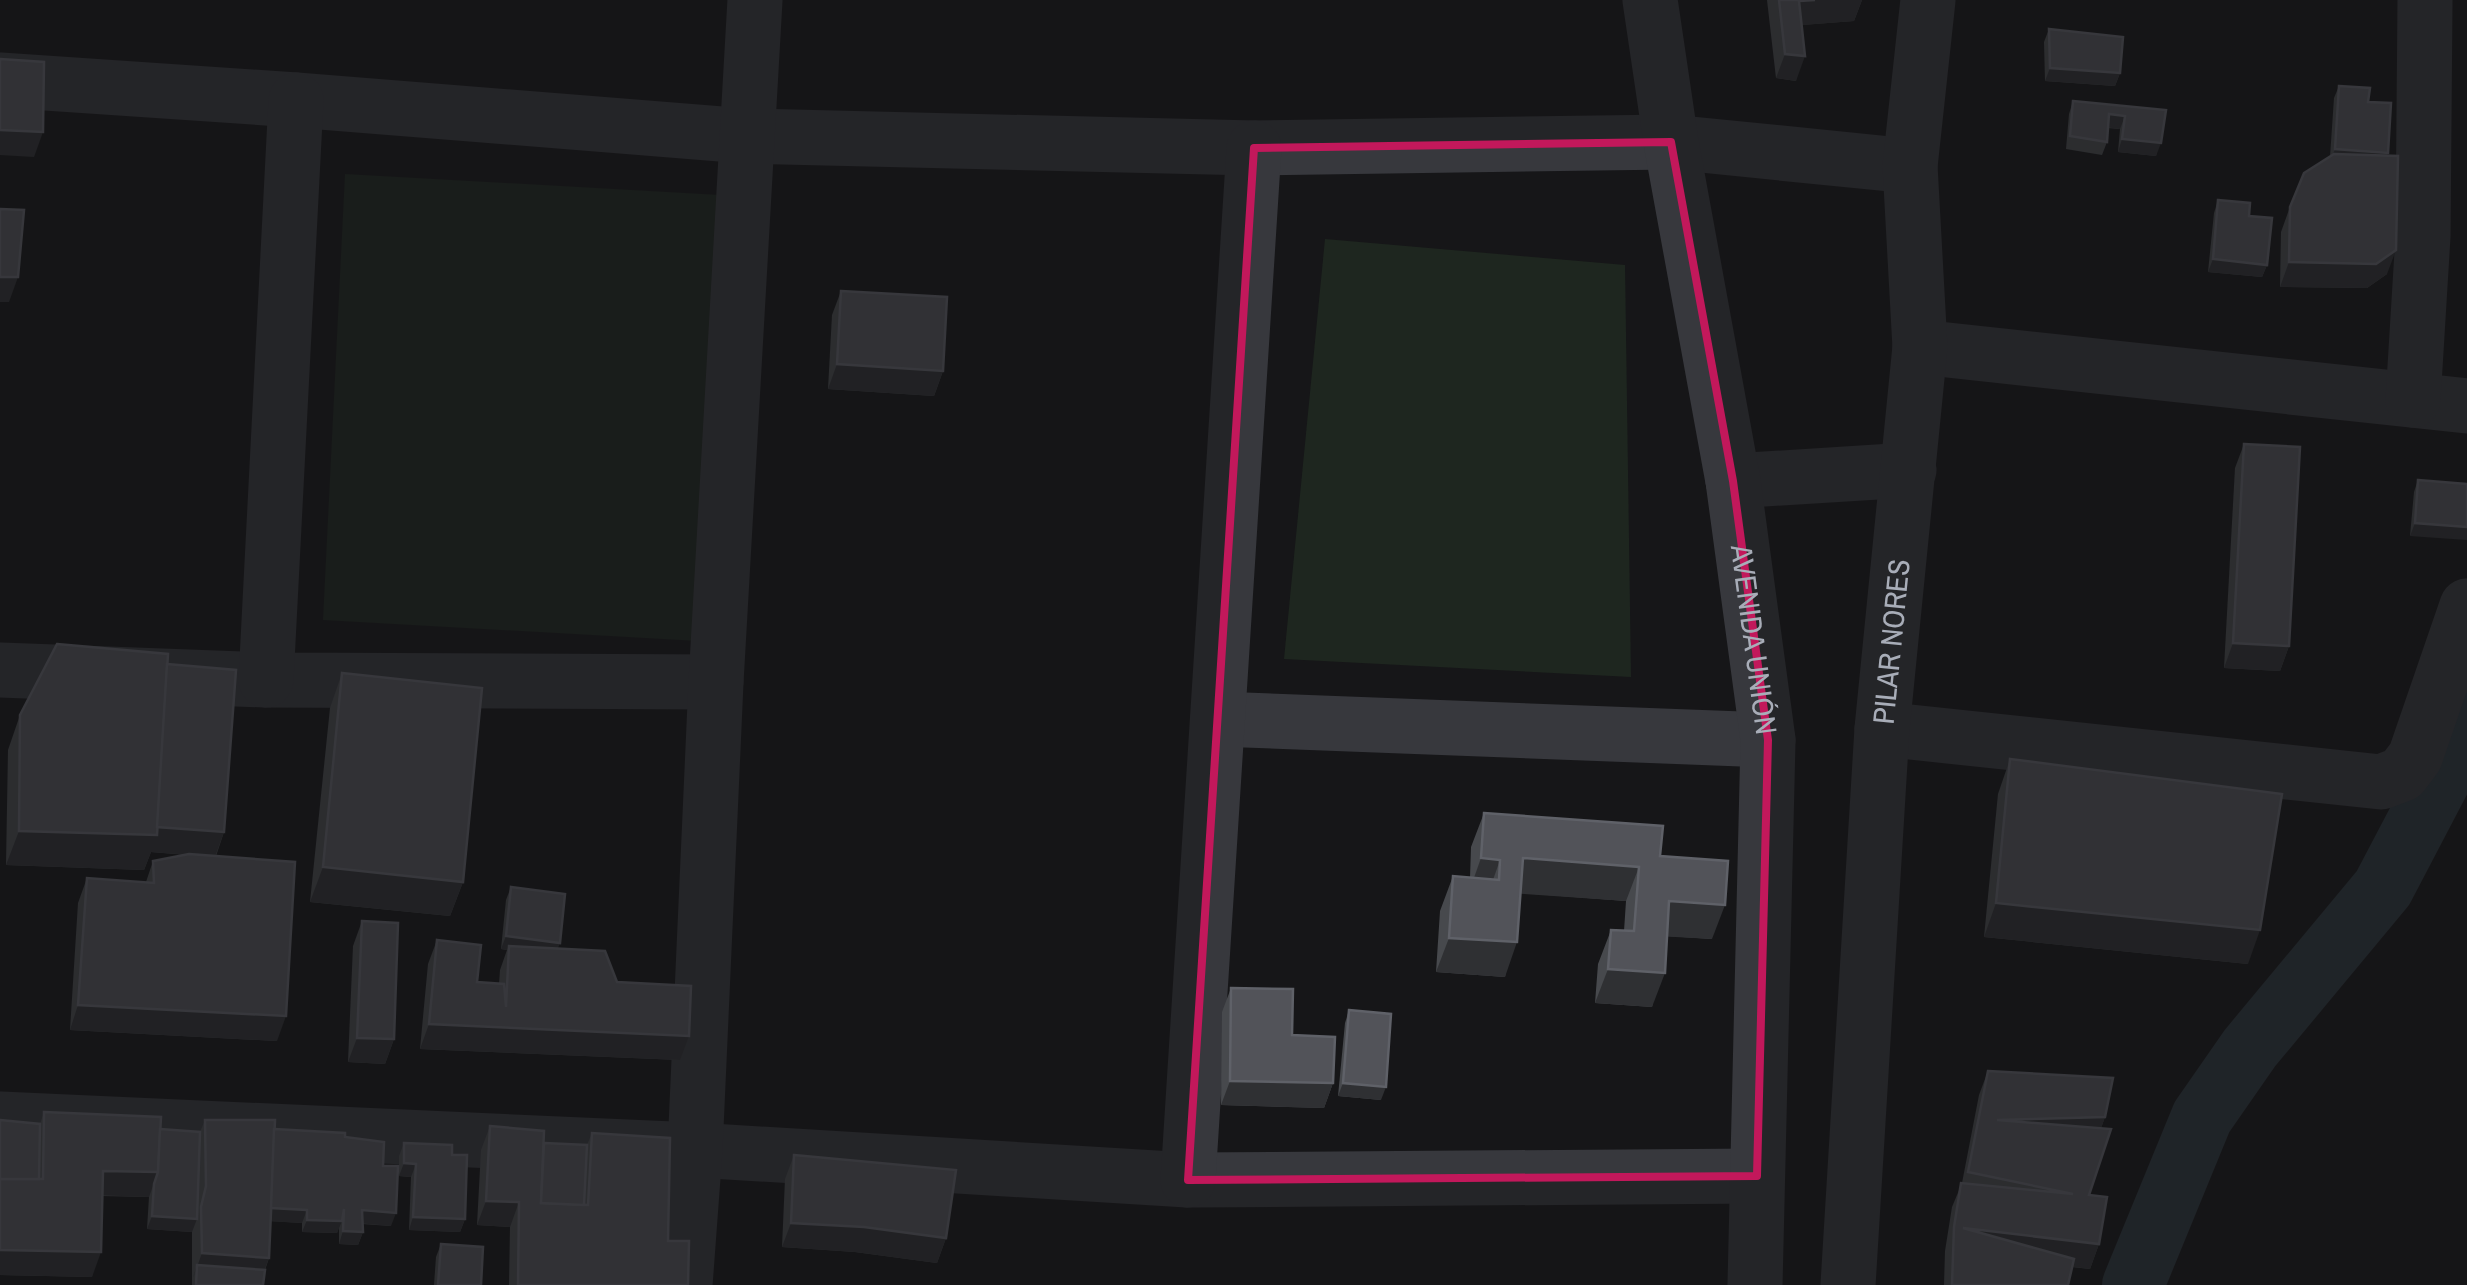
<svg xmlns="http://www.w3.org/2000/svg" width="2467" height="1285" font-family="'Archivo Narrow',sans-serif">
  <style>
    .green { fill: #1e261f }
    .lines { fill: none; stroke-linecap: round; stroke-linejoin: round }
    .canal { stroke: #2c353c; stroke-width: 62 }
    .minor { stroke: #37383d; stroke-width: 55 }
    .tertiary { stroke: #37383d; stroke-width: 55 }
    .wall { fill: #47494d }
    .shaded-wall { fill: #2f3033 }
    .building { fill: #525359; stroke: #5f6168; stroke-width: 2.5 }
    .marked { fill: none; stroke: #c2185b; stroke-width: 8; stroke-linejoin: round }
    .labels { text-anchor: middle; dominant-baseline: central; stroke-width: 8; stroke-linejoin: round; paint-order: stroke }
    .street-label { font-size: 30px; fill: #a8adb8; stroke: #111113 }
  </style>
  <rect width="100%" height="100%" fill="#161618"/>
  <!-- green -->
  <g class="green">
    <polygon points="345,174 738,196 716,642 323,620"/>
    <polygon points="1325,239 1625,265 1631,677 1284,659"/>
  </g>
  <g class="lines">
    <!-- canal -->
    <polyline class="canal" points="2133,1285 2202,1117 2250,1048 2383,888 2458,745 2467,722"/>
    <!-- minor -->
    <g class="minor">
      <polyline points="0,80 296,100 746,136 1254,148 1671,142 1910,166"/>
      <polyline points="1920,347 2467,406"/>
      <polyline points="2413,400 2423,236 2425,0"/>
      <polyline points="1733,481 1909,470"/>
      <polyline points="0,670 266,680 716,682"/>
      <polyline points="266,680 296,100"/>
      <polyline points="1218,719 1768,740"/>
      <polyline points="1882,729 2381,782 2402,774 2415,757 2467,606"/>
      <polyline points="0,1119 695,1150 1188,1180 1757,1176"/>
      <polyline points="1188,1180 1254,148"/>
      <polyline points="685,1285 695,1150 716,682 755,0"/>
      <path id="s1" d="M1848,1285L1882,729L1920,347L1910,166L1928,0"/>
    </g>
    <!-- tertiary -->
    <path class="tertiary" id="s2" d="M1650,0L1671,142L1733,481L1768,740L1755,1285"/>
  </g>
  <!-- wall -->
  <g class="wall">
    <polygon points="1767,0 1862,0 1854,21 1801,25 1796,81 1776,78"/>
    <polygon points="2049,29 2120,73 2115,86 2045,81 2044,42"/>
    <polygon points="2339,86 2368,102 2387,156 2387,274 2367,288 2280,287 2281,232 2290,207 2330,157 2334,98"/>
    <polygon points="2073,101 2166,110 2156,156 2118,152 2120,129 2108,128 2107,142 2102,155 2066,149 2069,114"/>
    <polygon points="2218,200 2249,216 2267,265 2262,277 2208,272 2214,213"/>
    <polygon points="841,291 943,371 934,396 828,389 832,315"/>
    <polygon points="2244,444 2289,646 2280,671 2224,668 2235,468"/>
    <polygon points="2418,480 2467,484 2410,536 2414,492"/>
    <polygon points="167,664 224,832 216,856 277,1041 70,1030 78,903 87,878 146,882 153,861 187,855 151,852 144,870 6,865 8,750 20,715"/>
    <polygon points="342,673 463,882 450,916 310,902 330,708"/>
    <polygon points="2010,759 2248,964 1984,937 1998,794"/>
    <polygon points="1484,813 1660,856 1712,939 1667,936 1652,1007 1595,1003 1598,964 1611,930 1624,931 1626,901 1520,893 1505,977 1436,972 1440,911 1453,876 1470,878 1471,847"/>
    <polygon points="511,887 558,948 617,982 680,1060 420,1049 428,964 437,940 477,982 499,984 500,970 507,950 501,949 506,900"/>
    <polygon points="362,921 394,1039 385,1064 348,1062 353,946"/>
    <polygon points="1231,988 1292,1035 1333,1083 1324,1108 1221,1105 1222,1012"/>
    <polygon points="1349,1010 1381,1100 1338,1096 1345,1023"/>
    <polygon points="1988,1071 2105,1117 2101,1128 2089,1195 2099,1244 2090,1269 2072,1267 2068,1285 1944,1285 1945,1251 1952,1207 1962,1183 1979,1095"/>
    <polygon points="44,1112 160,1129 200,1132 205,1120 345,1137 383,1166 391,1226 362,1224 363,1232 358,1245 339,1244 339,1227 337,1233 302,1232 302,1223 270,1221 269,1258 265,1270 263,1285 192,1285 192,1232 147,1229 149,1197 102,1196 92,1277 0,1275 0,1120 40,1124"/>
    <polygon points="490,1126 544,1143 587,1145 592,1133 668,1241 688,1285 509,1285 510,1227 477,1225 481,1150"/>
    <polygon points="404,1143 452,1155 465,1219 460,1232 409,1230 411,1177 399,1176 399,1156"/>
    <polygon points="794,1155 946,1238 937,1263 855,1252 782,1247 785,1179"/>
    <polygon points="441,1244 481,1285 434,1285 436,1257"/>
  </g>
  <!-- shaded-wall -->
  <g class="shaded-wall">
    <polygon points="1815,0 1862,0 1854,21 1790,26 1799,1"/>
    <polygon points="1785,54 1805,56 1796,81 1776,78"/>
    <polygon points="2050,68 2120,73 2115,86 2045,81"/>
    <polygon points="2109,114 2125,116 2120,129 2105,127"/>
    <polygon points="0,130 43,132 34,157 0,155"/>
    <polygon points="2122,139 2161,143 2156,156 2118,152"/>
    <polygon points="2335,149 2388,153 2383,166 2330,162"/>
    <polygon points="2396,250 2387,274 2367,288 2280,287 2289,262"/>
    <polygon points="2213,259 2267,265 2262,277 2208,272"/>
    <polygon points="0,277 18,277 9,302 0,302"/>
    <polygon points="837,364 943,371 934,396 828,389"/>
    <polygon points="2415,523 2467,527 2467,540 2410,536"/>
    <polygon points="2233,643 2289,646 2280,671 2224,668"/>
    <polygon points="153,826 224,832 215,857 151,852 144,870 6,865 19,831"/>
    <polygon points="1481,858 1500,860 1488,894 1469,892"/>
    <polygon points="1523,858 1639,867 1626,901 1510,893"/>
    <polygon points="323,867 463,882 450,916 310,902"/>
    <polygon points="1669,901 1725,905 1712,939 1657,936"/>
    <polygon points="1996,903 2260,930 2248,964 1984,937"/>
    <polygon points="506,936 560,943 555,956 509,946 507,950 501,949"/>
    <polygon points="1449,938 1517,942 1505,977 1436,972"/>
    <polygon points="1608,969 1665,973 1652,1007 1595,1003"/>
    <polygon points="78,1005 286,1016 277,1041 70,1030"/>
    <polygon points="429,1024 689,1036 680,1060 420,1049"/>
    <polygon points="357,1038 394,1039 385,1064 348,1062"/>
    <polygon points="1230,1081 1333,1083 1324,1108 1221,1105"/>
    <polygon points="1343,1083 1386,1087 1381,1100 1338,1096"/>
    <polygon points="2105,1117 2096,1142 1997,1120"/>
    <polygon points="404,1163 416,1164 411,1177 399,1176"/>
    <polygon points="103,1171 158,1172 149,1197 94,1195"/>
    <polygon points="486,1201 519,1202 510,1227 477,1225"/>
    <polygon points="270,1208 307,1210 302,1223 266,1221"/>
    <polygon points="362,1210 396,1213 391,1226 357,1223"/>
    <polygon points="152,1216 197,1219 192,1232 147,1229"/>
    <polygon points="413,1217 465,1219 460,1232 409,1230"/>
    <polygon points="307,1220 342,1221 337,1233 302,1232"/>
    <polygon points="791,1223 864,1227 946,1238 937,1263 855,1252 782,1247"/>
    <polygon points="1963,1228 2099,1244 2090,1269 1954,1252"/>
    <polygon points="343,1231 363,1232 358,1245 339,1244"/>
    <polygon points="0,1250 101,1252 92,1277 0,1275"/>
    <polygon points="202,1253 269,1258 260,1282 197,1265 193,1278"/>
  </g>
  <!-- building -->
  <g class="building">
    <polygon points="1779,0 1815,0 1799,1 1805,56 1785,54"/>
    <polygon points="2049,29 2123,37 2120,73 2050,68"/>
    <polygon points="0,59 44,62 43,132 0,130"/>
    <polygon points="2339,86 2370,88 2368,102 2391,103 2388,153 2335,149"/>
    <polygon points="2073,101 2166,110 2161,143 2122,139 2125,116 2109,114 2107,142 2070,136"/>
    <polygon points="2334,154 2398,156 2396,250 2376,264 2289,262 2290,207 2304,173"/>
    <polygon points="2218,200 2250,203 2249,216 2272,218 2267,265 2213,259"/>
    <polygon points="0,209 24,210 18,277 0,277"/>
    <polygon points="841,291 947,297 943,371 837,364"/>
    <polygon points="2244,444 2300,447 2289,646 2233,643"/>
    <polygon points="2418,480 2467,484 2467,527 2415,523"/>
    <polygon points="57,644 168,654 157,835 19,831 20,715"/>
    <polygon points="167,664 236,670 224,832 157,827"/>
    <polygon points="342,673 482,688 463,882 323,867"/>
    <polygon points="2010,759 2282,794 2260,930 1996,903"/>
    <polygon points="1484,813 1663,826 1660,856 1728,861 1725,905 1669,901 1665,973 1608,969 1611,930 1634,931 1639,867 1523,858 1517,942 1449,938 1453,876 1499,880 1500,860 1481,858"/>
    <polygon points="189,854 295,862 286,1016 78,1005 87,878 154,883 153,861"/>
    <polygon points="511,887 565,894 560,943 506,936"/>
    <polygon points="362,921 398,923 394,1039 357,1038"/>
    <polygon points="437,940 481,945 477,982 504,984 506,1007 509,946 605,951 617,982 691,986 689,1036 429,1024"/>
    <polygon points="1231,988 1293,989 1292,1035 1335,1037 1333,1083 1230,1081"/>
    <polygon points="1349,1010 1391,1014 1386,1087 1343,1083"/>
    <polygon points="1988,1071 2113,1078 2105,1117 1997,1120 2111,1129 2089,1195 2107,1197 2099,1244 1963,1228 2074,1259 2068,1285 1952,1285 1954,1227 1961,1183 2073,1194 1968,1172"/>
    <polygon points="44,1112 161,1117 158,1172 103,1171 101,1252 0,1250 0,1179 43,1179"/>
    <polygon points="0,1120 40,1124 39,1179 0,1179"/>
    <polygon points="205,1120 275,1120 269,1258 202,1253 201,1207 206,1186"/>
    <polygon points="490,1126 544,1131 541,1203 588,1205 592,1133 670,1138 668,1241 689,1241 688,1285 518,1285 519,1202 486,1201"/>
    <polygon points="160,1129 200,1132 197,1219 152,1216 154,1184 158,1172"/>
    <polygon points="274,1129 345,1133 345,1137 384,1142 383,1166 398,1166 396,1213 362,1210 363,1232 343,1231 344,1209 342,1221 307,1220 307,1210 271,1208"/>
    <polygon points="404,1143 452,1145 452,1155 467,1155 465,1219 413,1217 416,1164 404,1163"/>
    <polygon points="544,1143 587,1145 584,1205 541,1203"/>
    <polygon points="794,1155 956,1170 946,1238 864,1227 791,1223"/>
    <polygon points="441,1244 483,1247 481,1285 438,1285"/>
    <polygon points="197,1265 265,1270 263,1285 196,1285"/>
  </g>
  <!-- marked area -->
  <path d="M0 0H2467V1285H0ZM1671,142L1733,481L1768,740L1757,1176L1188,1180L1254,148Z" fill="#161618" fill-opacity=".55" fill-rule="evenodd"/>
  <path class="marked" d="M1671,142L1733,481L1768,740L1757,1176L1188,1180L1254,148Z"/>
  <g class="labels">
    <!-- street labels -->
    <g class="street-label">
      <text stroke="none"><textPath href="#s2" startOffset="648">AVENIDA UNIÓN</textPath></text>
      <text stroke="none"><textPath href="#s1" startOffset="645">PILAR NORES</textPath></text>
    </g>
  </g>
</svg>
